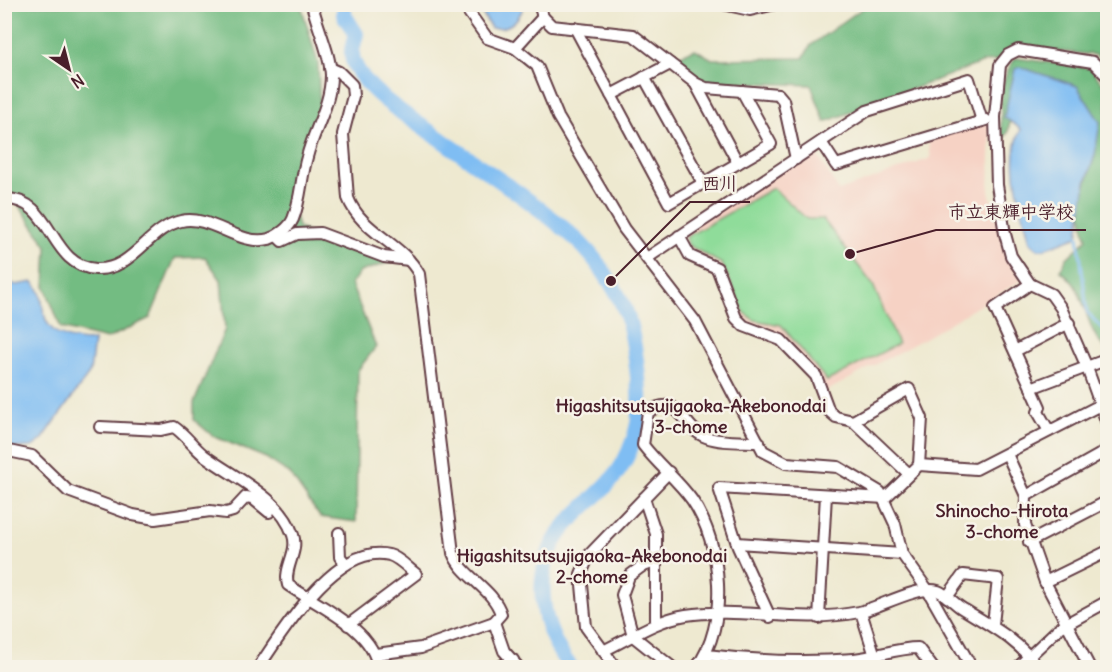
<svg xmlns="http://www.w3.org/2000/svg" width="1112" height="672" font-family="Delius,'Klee One',sans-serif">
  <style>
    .built { fill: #f6d2c4 }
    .green { fill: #8fdc9a; stroke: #6c7e62; stroke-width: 1.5 }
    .forest { fill: #73bc82; stroke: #5e6e56; stroke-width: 1.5 }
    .water { fill: #7fbdf3; stroke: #646e8f; stroke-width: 1.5 }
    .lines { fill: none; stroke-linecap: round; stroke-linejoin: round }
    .stream { stroke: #7fbdf3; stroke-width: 3 }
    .river { stroke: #7fbdf3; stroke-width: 16 }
    .minor-casing { stroke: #633d44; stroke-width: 14 }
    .minor { stroke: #fff; stroke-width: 10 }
    .labels { text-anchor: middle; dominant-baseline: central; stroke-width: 5; stroke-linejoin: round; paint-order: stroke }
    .neighbourhood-label { font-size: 18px; font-weight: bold; fill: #4a1f2b; stroke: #f7f3e8 }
    .leader { fill: none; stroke: #4a1f2b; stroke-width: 2 }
    .callout-dot { fill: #4a1f2b; stroke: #f7f3e8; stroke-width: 2 }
    .callout-label { font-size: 18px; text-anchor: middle; font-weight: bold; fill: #4a1f2b; stroke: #f7f3e8; stroke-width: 5; stroke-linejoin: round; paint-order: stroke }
  </style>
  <rect width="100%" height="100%" fill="#f7f3e8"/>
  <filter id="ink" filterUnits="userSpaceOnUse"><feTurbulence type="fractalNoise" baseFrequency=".0167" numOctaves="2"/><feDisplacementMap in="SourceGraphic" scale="12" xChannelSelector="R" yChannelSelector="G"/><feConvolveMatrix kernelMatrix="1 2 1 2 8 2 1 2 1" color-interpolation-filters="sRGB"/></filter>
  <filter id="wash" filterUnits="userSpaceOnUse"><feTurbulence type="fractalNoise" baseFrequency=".008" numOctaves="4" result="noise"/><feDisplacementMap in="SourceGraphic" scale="24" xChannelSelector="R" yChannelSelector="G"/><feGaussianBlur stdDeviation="1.35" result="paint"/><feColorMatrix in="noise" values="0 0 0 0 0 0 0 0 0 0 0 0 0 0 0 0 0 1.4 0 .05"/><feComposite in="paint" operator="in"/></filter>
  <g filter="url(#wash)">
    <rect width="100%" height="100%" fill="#eee9d0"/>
    <!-- built -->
    <polygon class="built" points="984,121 991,124 989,191 1006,257 1022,280 923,339 823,393 818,378 778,332 754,325 742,317 719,264 689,250 682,232 815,151 839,191 931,158 928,141"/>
    <!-- green -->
    <polygon class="green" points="773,188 807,219 823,219 873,285 898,344 827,381 781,325 754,320 744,312 722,264 688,245 686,237"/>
    <!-- forest -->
    <g class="forest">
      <polygon points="5,5 301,5 318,63 320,111 295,168 290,197 298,227 334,247 396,260 360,272 351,284 376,347 358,370 356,522 320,517 290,474 266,458 213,436 194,420 194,403 225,329 221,280 205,257 175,258 150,318 107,339 61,328 45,287 47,246 5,185"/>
      <polygon points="867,5 1107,5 1107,69 1096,55 1014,47 996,61 984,62 825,122 811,85 696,81 678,56 695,49 712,59 803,58 811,45"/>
      <path d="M1016,58L1090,68L1107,89V350C1082,329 1089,288 1060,271L1066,259L1087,239C1076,211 1086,182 1095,155L1004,117L1010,121L1008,132L1002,141C1001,113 996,80 1016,58Z"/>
    </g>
    <!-- water -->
    <g class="water">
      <path d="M477,5H524C519,21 508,30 491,28Z"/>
      <path d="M1020,67L1077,86L1100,122L1095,155L1086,182L1078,236L1044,249H1038L1030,242C1022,206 1005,165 1021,129L1004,117L1015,69Z"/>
      <path d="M4,280L16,285L33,282C43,291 41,302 44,313C48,337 75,341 94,341L90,372L42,440L32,447L13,448L5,439Z"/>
    </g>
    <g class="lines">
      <!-- stream -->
      <polyline class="stream" points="1078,236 1087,312 1108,335"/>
      <!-- river -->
      <path class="river" d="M344,4V15L356,34C354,43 350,51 353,60C363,92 417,122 443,141C485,170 529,199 568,232C592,252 608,275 622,303C634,327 641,388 639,415C638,430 631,449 624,462C610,488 581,506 563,529C530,571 540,628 571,668"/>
    </g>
  </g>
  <g filter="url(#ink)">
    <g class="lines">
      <defs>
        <g id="minor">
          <polyline points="463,4 487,38 515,48 537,66 558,117 624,229 695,321 763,451 786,463 838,467 880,492 895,524 902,554 927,589 972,668"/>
          <polyline points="723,4 750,10 775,4"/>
          <polyline points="543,17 552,26 633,35 695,83 706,88 778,94 783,100 796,159"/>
          <polyline points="575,28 669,203 771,144 742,91"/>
          <polyline points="515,48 543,17 539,4"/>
          <path d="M330,68L339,72L352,85L353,96L343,134L348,198C361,232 402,243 419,274L453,553C462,577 493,588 501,614L494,622"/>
          <polyline points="644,77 703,183"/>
          <polyline points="1108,77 1093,62 1018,50 1008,55 1000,65 995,117 997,185 1005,234 1011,256 1030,284 1051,294 1061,308 1086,365 1108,426"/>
          <polyline points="695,83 738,163"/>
          <polyline points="611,95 670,64"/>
          <polyline points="821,142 836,165 986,120"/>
          <path d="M4,199C53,197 49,267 96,269C133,271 148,228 181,221C211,214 239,247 269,239C278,236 289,228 293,219C301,200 301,177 307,157C314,129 331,105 331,75C330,52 317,27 312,4"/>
          <polyline points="277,236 282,241 297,234 320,233 384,257 409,260"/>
          <polyline points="679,236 690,256 717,268 736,318 744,326 781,340 816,376 829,411 836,417 853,421 908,473"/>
          <polyline points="647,258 867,111 969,79 982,121"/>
          <polyline points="1030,284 995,308 1040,407 1038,412 1049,431"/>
          <polyline points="1015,351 1069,323"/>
          <polyline points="1031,388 1108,359"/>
          <polyline points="853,421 909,389 922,418 919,465"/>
          <path d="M100,427L161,430L174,427C186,435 194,448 205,456C235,478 281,498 293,535C299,552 283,568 288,585C318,606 374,629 378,668"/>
          <polyline points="4,450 32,456 68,491 133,515 155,519 210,511 226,513 233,511 246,497 252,498 269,512"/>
          <polyline points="1007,454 1026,496 1025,525 1045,582 1090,668"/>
          <polyline points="1026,496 1108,450"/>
          <polyline points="644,498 656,534 656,623"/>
          <polyline points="339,533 340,557 346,564"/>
          <polyline points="1029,542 1108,501"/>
          <polyline points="737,543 902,554"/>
          <polyline points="657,561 641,567 629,576 622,595 633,636 673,668"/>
          <polyline points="1045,582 1108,551"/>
          <polyline points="947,597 963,575 998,579 993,624"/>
          <polyline points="861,612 875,656 882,668"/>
          <polyline points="770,617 738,547 719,488 885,498 919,465 976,469 1108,401"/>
          <polyline points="819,618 826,495"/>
          <path d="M603,651C630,638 656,620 686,615C742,607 800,624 859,612C881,607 918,585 938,591C946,594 953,602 960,607C989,625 1018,639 1038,668"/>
          <polyline points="376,654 421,648 494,622 504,651 519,668"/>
          <path d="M706,655C756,661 804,663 854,659C876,657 896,648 918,648L933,668"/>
          <path d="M258,668C283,631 337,542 389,555C398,557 408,568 416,574L348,625"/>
          <polyline points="497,668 513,660"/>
          <polyline points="616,668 586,627 581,574 589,555 669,472"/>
          <path d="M696,668C730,624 722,544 692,500C678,480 658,465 643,445L648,412C682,391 680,428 706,437C722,443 742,441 759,442"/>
          <polyline points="1017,668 1059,628 1108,601"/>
        </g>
      </defs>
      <!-- minor casing -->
      <use href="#minor" class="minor-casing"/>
      <!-- minor -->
      <use href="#minor" class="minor"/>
    </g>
  </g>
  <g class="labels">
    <!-- neighbourhood labels -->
    <g class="neighbourhood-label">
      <text x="691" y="405">Higashitsutsujigaoka-Akebonodai<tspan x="691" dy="21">3-chome</tspan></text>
      <text x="1002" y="510">Shinocho-Hirota<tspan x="1002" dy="21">3-chome</tspan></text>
      <text x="592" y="555">Higashitsutsujigaoka-Akebonodai<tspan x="592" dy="21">2-chome</tspan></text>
    </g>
  </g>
  <!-- callouts -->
  <path class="leader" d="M611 281L690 202H750M850 254L936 230H1086"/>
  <g class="callout-dot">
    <circle cx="611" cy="281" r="6"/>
    <circle cx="850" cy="254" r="6"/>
  </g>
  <g class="callout-label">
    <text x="720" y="190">西川</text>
    <text x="1011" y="218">市立東輝中学校</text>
  </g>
  <!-- margin -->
  <rect width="1112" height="672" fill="none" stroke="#f7f3e8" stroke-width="24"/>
  <!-- north arrow -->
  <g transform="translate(69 69) rotate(145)" stroke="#f7f3e8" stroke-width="4.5" paint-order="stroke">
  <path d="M0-4.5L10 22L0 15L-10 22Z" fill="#4a1f2b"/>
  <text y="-9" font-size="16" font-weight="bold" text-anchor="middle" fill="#4a1f2b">N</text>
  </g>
</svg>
